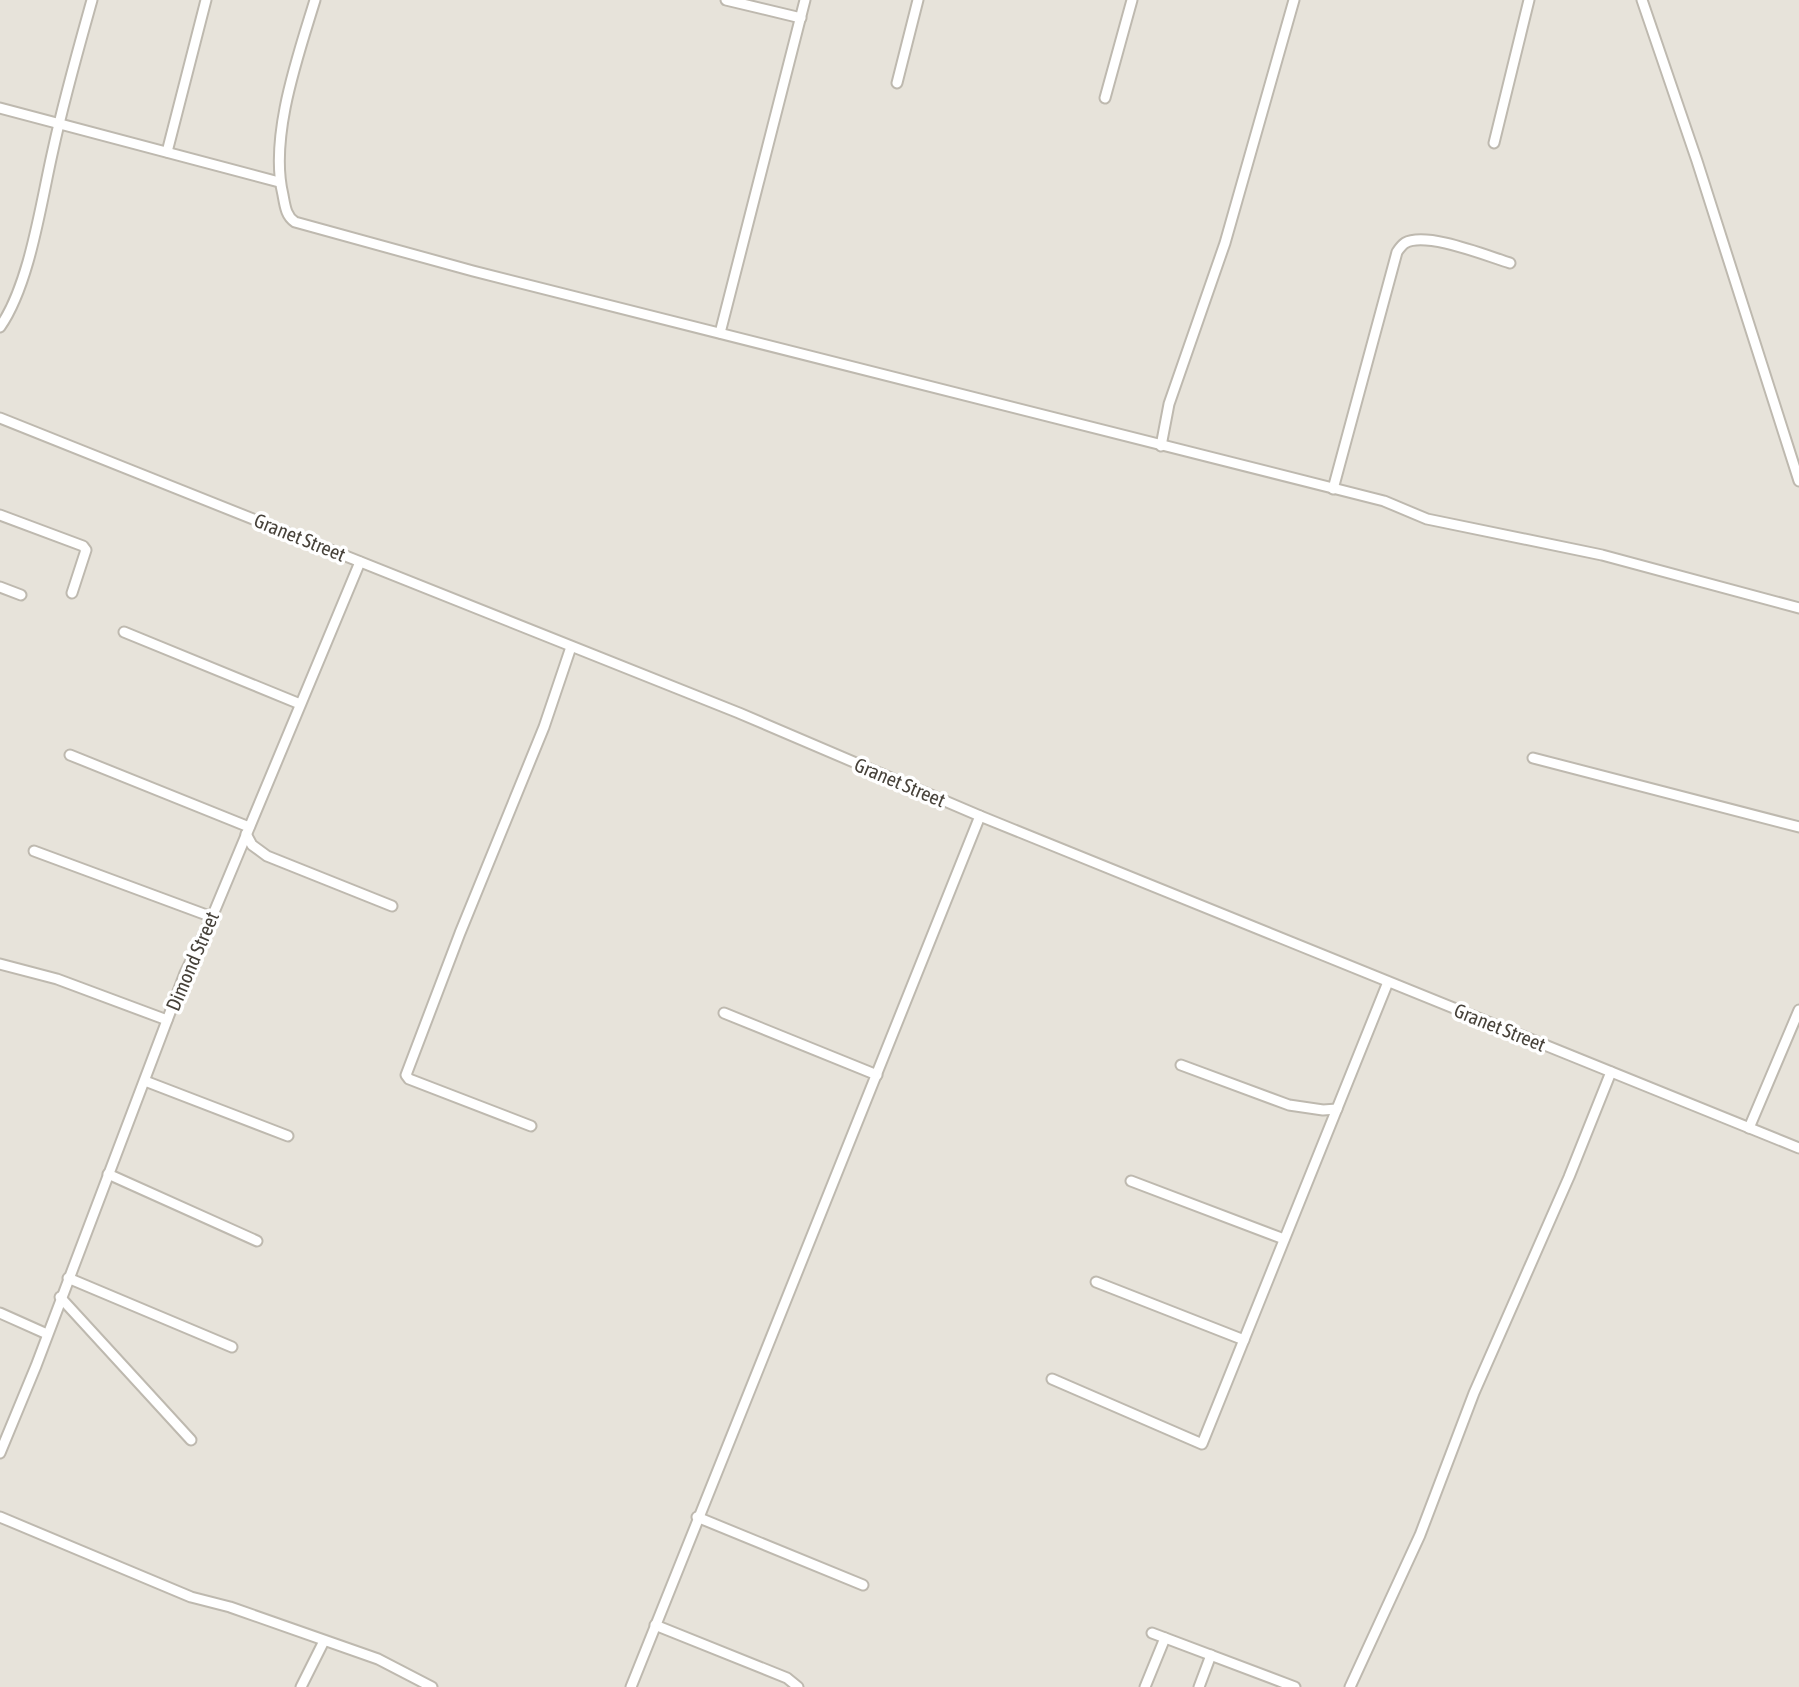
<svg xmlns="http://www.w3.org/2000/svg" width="1799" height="1687" font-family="'Asap Condensed',sans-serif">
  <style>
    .residential { fill: #e7e3da }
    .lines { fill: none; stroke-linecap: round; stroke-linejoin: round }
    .minor-casing { stroke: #beb9af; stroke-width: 13 }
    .minor { stroke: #fff; stroke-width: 9 }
    .labels { text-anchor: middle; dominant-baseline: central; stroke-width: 7; stroke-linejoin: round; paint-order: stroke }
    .street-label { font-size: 20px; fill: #47423a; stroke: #fff }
  </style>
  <rect width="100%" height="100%" fill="#f4f1ec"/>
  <!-- residential -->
  <rect class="residential" x="0" y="0" width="1799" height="1687"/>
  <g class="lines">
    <defs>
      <g id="minor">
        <path d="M315,0C298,56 269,137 283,195C285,206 286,216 295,222L473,271L1384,501L1427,519L1602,555L1799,608"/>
        <polyline points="726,0 801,18"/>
        <polyline points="1642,0 1697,161 1799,481"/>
        <polyline points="897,83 918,0"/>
        <polyline points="1105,98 1132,0"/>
        <polyline points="0,108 279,182"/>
        <polyline points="1494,143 1529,0"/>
        <polyline points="167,152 206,0"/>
        <path d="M0,327C30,284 41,202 53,150C64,99 78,50 92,0"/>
        <polyline points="720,333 805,0"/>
        <polyline points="0,418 739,713 980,816 1799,1148"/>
        <polyline points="1161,446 1169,404 1225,243 1294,0"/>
        <path d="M1333,489L1397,252C1399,249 1402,245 1405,243C1426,231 1487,256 1510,263"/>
        <polyline points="0,515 83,546 86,550 72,593"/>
        <polyline points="0,587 21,595"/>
        <polyline points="124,632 300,704"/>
        <polyline points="70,755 249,827"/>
        <polyline points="1533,758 1799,827"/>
        <polyline points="246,834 252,845 267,856 392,906"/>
        <polyline points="34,851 212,917"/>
        <polyline points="0,964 57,979 167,1020"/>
        <polyline points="724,1013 877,1075"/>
        <polyline points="1181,1065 1289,1105 1323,1110 1337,1109"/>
        <polyline points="145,1081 288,1136"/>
        <polyline points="531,1126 409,1079 406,1075 460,933 544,727 571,647"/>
        <polyline points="1749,1128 1799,1010"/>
        <polyline points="108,1174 257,1241"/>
        <polyline points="1131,1181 1284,1239"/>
        <polyline points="68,1278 232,1347"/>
        <polyline points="1096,1282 1244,1340"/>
        <polyline points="60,1297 191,1440"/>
        <polyline points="0,1313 47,1334"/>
        <polyline points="1052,1379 1202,1444 1388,982"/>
        <polyline points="0,1453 36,1366 185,973 212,917 360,562"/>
        <polyline points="0,1517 191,1597 230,1607 378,1659 432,1687"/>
        <polyline points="697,1517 863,1585"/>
        <polyline points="655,1625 787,1678 798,1687"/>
        <polyline points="1152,1633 1295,1687"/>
        <polyline points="301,1687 324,1641"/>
        <path d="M631,1687C745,1396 865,1107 980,816"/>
        <polyline points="1145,1687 1165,1638"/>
        <polyline points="1199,1687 1211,1655"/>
        <polyline points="1350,1687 1420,1535 1474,1393 1569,1177 1611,1072"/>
      </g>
    </defs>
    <!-- minor casing -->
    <use href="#minor" class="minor-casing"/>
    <!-- minor -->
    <use href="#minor" class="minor"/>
  </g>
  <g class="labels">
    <!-- street labels -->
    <g class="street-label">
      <text transform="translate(300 537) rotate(22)">Granet Street</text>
      <text transform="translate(900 782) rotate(23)">Granet Street</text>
      <text transform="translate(192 961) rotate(-67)">Dimond Street</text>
      <text transform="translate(1500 1027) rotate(22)">Granet Street</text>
    </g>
  </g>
</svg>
